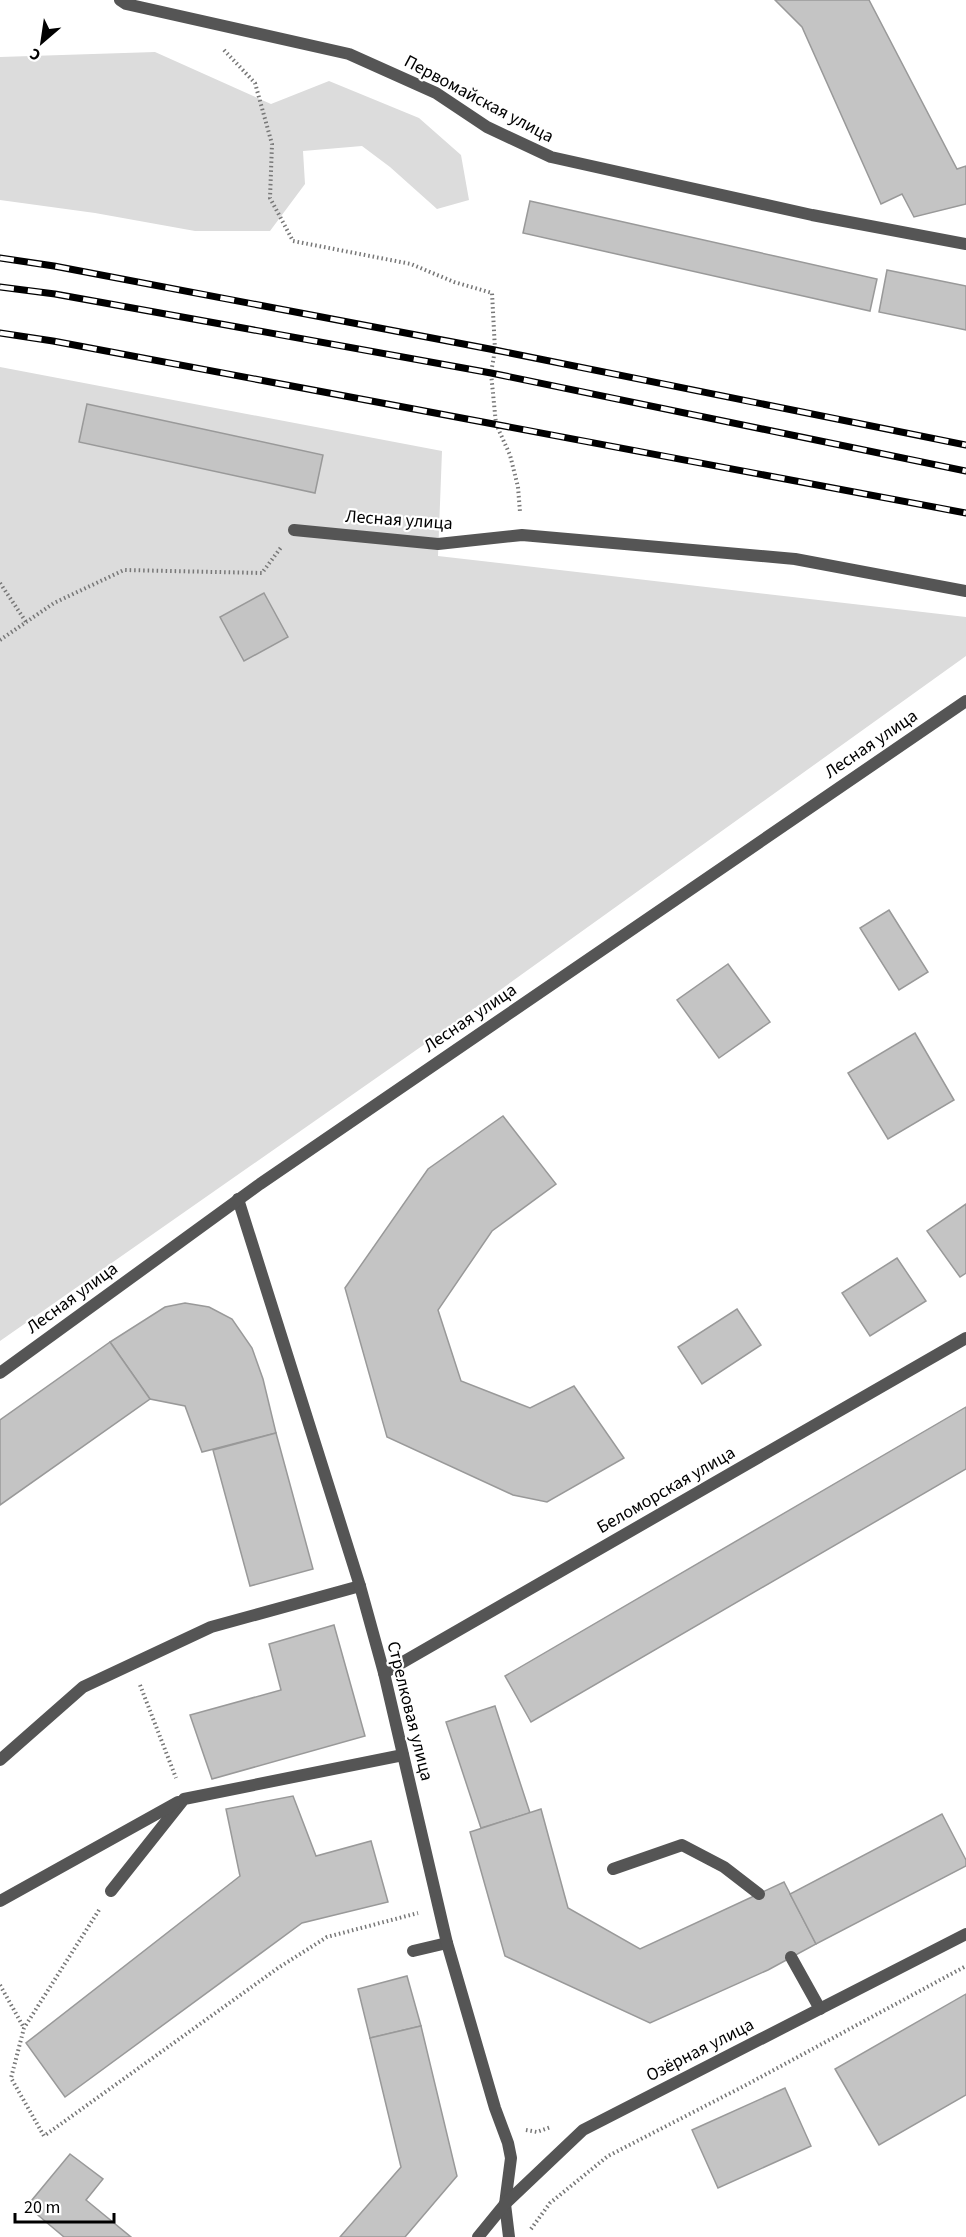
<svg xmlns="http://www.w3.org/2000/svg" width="966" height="2237" font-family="'Source Sans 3',sans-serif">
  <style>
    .green { fill: #dcdcdc }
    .building { fill: #c4c4c4; stroke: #999; stroke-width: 1.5 }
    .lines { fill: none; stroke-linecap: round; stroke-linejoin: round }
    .path { stroke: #777; stroke-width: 4; stroke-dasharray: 1.5 3; stroke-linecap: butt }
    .service { stroke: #555; stroke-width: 12 }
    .minor { stroke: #555; stroke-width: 12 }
    .tertiary { stroke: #555; stroke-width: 12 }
    .rail-casing { stroke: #000; stroke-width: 7 }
    .rail { stroke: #fff; stroke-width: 4.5; stroke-dasharray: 14; stroke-linecap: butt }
    .labels { text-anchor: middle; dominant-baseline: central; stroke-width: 4.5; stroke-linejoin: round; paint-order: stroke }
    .street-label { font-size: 18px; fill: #000; stroke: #fff }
  </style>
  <rect width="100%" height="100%" fill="#fff"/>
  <!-- green -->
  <g class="green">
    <polygon points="155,52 271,104 329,81 419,118 461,155 469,200 437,209 390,167 362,146 303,151 305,184 270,231 195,231 95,213 0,200 0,57"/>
    <polygon points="0,367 442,451 438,556 966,617 966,656 422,1046 0,1341"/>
  </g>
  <!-- building -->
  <g class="building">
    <polygon points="775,0 869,0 957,169 966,166 966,204 914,217 902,194 881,204 802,27"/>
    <polygon points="530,201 877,279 870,311 523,233"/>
    <polygon points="887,270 966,286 966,330 879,312"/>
    <polygon points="87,404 323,455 315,493 79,442"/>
    <polygon points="264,593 288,637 244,661 220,617"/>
    <polygon points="889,910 928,972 899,990 860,928"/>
    <polygon points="728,964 770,1022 719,1058 677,1000"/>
    <polygon points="915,1033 954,1100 888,1139 848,1073"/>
    <polygon points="503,1116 556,1184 492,1231 438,1310 461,1381 530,1408 574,1386 624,1458 547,1502 513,1495 387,1437 345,1288 428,1169"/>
    <polygon points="966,1204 966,1273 960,1277 927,1231"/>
    <polygon points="897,1258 926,1301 870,1336 842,1293"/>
    <polygon points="185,1303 209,1307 232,1319 252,1348 263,1379 276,1433 202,1452 185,1406 150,1399 110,1342 165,1307"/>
    <polygon points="737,1309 761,1345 702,1384 678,1347"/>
    <polygon points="110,1342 150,1399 0,1505 0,1420"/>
    <polygon points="966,1407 966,1469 531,1722 505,1676"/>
    <polygon points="276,1433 313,1569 250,1586 213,1450"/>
    <polygon points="334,1625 365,1736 212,1779 190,1715 281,1690 269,1644"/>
    <polygon points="495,1706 530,1813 481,1828 446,1722"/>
    <polygon points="293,1796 316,1856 371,1841 388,1902 302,1923 65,2097 26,2043 240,1876 226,1809"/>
    <polygon points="541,1809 568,1908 640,1949 784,1882 816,1944 768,1970 650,2023 505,1956 470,1832"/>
    <polygon points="942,1814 966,1860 966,1866 816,1944 790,1894"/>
    <polygon points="407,1976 421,2026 370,2038 358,1989"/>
    <polygon points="966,1994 966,2095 879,2145 835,2069"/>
    <polygon points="421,2026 457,2176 405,2237 340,2237 401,2167 370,2038"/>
    <polygon points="785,2088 811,2146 718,2188 692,2130"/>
    <polygon points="70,2154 103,2179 86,2200 131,2237 64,2237 27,2206"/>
  </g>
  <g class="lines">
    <!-- path -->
    <g class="path">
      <polyline points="224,50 255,83 272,144 270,198 293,241 411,264 454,282 492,293 495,350 491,373 496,424 510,455 518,487 520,512"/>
      <polyline points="0,583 26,622"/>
      <polyline points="0,640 54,603 124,570 262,573 282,546"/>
      <polyline points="140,1685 176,1778"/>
      <polyline points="99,1910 24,2028 11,2078 44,2136 278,1968 327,1937 418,1913"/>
      <polyline points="0,1985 24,2028"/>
      <polyline points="526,2130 537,2132 551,2127"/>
      <polyline points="531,2229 550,2203 608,2156 746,2085 966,1966"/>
    </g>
    <!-- service -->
    <g class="service">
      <polyline points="613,1869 682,1845 724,1867 759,1894"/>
      <polyline points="413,1951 447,1943"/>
      <polyline points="791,1957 820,2009"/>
    </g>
    <!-- minor -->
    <g class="minor">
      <polyline points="294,530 438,544 522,535 795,559 966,591"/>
      <polyline points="384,1673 966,1338"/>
      <polyline points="0,1760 83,1687 211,1627 360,1586"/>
      <polyline points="111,1891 184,1799 403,1755"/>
      <polyline points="0,1901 178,1802"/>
      <polyline points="505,2204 509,2237"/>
    </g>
    <!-- tertiary -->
    <g class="tertiary">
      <polyline points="120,0 126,4 349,54 436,93 487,127 551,157 812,215 966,244"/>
      <polyline points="238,1199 360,1586 384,1673 447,1943 495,2108 508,2143 511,2158 505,2204"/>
      <polyline points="0,1373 260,1184 966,701"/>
      <polyline points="478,2237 505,2204 583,2130 966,1934"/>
    </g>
    <defs>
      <g id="rail">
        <polyline points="0,258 54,266 495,350 966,445"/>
        <polyline points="0,287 55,294 491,373 966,471"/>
        <polyline points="0,333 53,341 966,513"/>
      </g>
    </defs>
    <!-- rail casing -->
    <use href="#rail" class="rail-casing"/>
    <!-- rail -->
    <use href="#rail" class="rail"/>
  </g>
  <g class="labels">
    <!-- street labels -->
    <g class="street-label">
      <text transform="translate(479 99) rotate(28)">Первомайская улица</text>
      <text transform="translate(399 520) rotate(4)">Лесная улица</text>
      <text transform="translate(871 744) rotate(-34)">Лесная улица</text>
      <text transform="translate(470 1018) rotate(-34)">Лесная улица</text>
      <text transform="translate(72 1298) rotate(-36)">Лесная улица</text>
      <text transform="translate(666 1490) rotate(-30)">Беломорская улица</text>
      <text transform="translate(410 1711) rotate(76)">Стрелковая улица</text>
      <text transform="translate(700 2050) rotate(-27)">Озёрная улица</text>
    </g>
  </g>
  <!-- north arrow -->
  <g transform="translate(42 42) rotate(209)" stroke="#ffffff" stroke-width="4.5" paint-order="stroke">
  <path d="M0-4.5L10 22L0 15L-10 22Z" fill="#000000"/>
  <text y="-9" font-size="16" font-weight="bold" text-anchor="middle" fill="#000000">С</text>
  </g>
  <!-- scale -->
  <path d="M15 2213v9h99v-9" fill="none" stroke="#000000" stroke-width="3"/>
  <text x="24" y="2213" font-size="18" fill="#000000" stroke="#ffffff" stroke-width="4.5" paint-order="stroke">20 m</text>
</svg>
